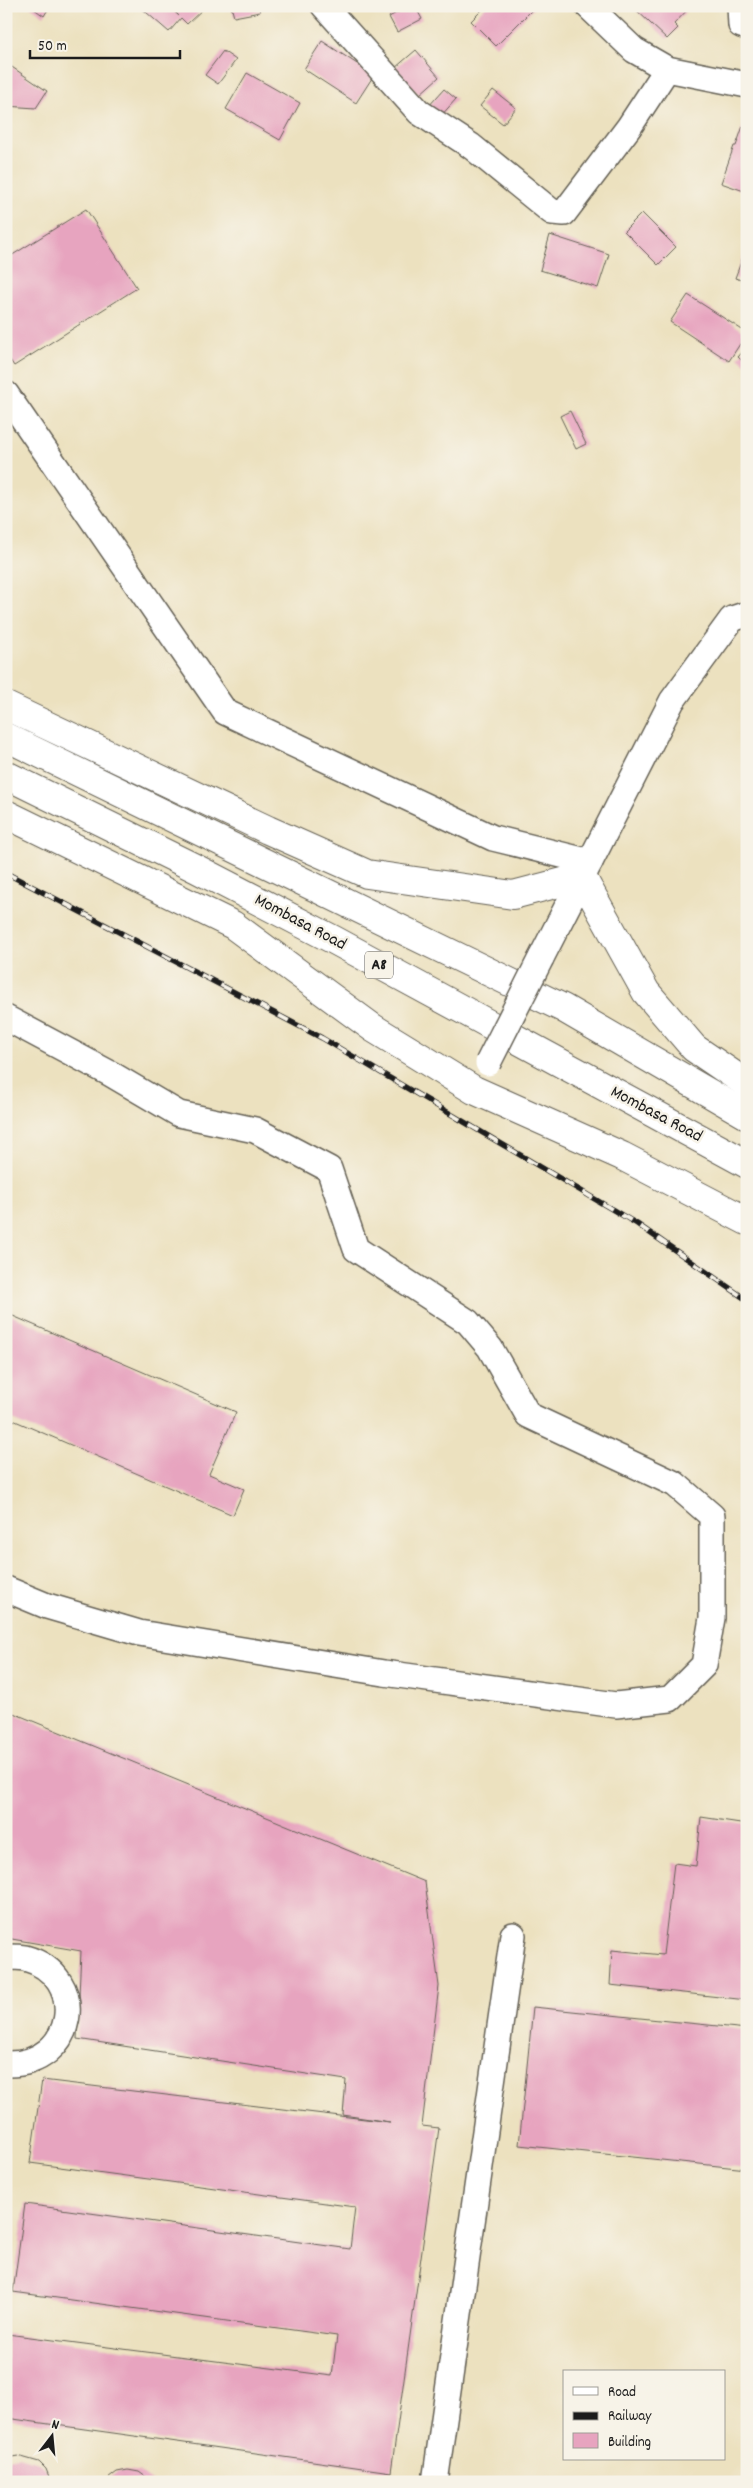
<svg xmlns="http://www.w3.org/2000/svg" width="753" height="2488" font-family="Dekko,sans-serif">
  <style>
    .building { fill: #e7a4bf }
    .lines { fill: none; stroke-linecap: round; stroke-linejoin: round }
    .minor-casing { stroke: #656155; stroke-width: 28 }
    .highway-casing { stroke: #656155; stroke-width: 30 }
    .minor { stroke: #fff; stroke-width: 25 }
    .highway { stroke: #fff; stroke-width: 28 }
    .rail-casing { stroke: #1c1c1c; stroke-width: 5.5 }
    .rail { stroke: #f7f3e8; stroke-width: 4; stroke-dasharray: 11; stroke-linecap: butt }
    .minor-bridge-casing { stroke: #656155; stroke-width: 28; stroke-linecap: butt }
    .minor-bridge { stroke: #fff; stroke-width: 25 }
    .labels { text-anchor: middle; dominant-baseline: central; stroke-width: 5; stroke-linejoin: round; paint-order: stroke }
    .shield { fill: #f7f3e8; stroke: #5e5c59; stroke-width: 1 }
    .shield-label { font-size: 16px; font-weight: bold; fill: #1c1c1c }
    .street-label { font-size: 18px; fill: #1c1c1c; stroke: #f7f3e8 }
  </style>
  <rect width="100%" height="100%" fill="#f7f3e8"/>
  <filter id="ink" filterUnits="userSpaceOnUse"><feTurbulence type="fractalNoise" baseFrequency=".02" numOctaves="2"/><feDisplacementMap in="SourceGraphic" scale="10" xChannelSelector="R" yChannelSelector="G"/><feConvolveMatrix kernelMatrix="1 2 1 2 8 2 1 2 1" color-interpolation-filters="sRGB"/></filter>
  <filter id="wash" filterUnits="userSpaceOnUse"><feTurbulence type="fractalNoise" baseFrequency=".0096" numOctaves="4" result="noise"/><feDisplacementMap in="SourceGraphic" scale="20" xChannelSelector="R" yChannelSelector="G"/><feGaussianBlur stdDeviation="1.12" result="paint"/><feColorMatrix in="noise" values="0 0 0 0 0 0 0 0 0 0 0 0 0 0 0 0 0 1.4 0 .05"/><feComposite in="paint" operator="in"/></filter>
  <g filter="url(#wash)">
    <rect width="100%" height="100%" fill="#ece1bf"/>
    <g id="blocks">
      <!-- building -->
      <g class="building">
        <polygon points="30,6 50,6 44,16"/>
        <polygon points="139,6 168,6 179,16 170,6 206,6 187,24 181,18 169,32"/>
        <polygon points="231,6 258,6 260,12 234,17"/>
        <polygon points="409,6 415,6 422,19 397,32 389,17"/>
        <polygon points="486,6 536,6 496,46 471,21"/>
        <polygon points="632,6 691,6 674,24 678,28 667,39"/>
        <polygon points="322,41 374,75 356,103 304,69"/>
        <polygon points="416,50 439,77 419,95 395,68"/>
        <polygon points="223,51 236,60 218,84 205,75"/>
        <polygon points="6,63 47,91 36,108 6,106"/>
        <polygon points="247,73 300,103 280,140 226,109"/>
        <polygon points="444,89 456,99 440,117 428,107"/>
        <polygon points="493,90 516,108 503,124 480,106"/>
        <polygon points="743,126 747,127 747,192 721,183 734,146 736,146"/>
        <polygon points="86,209 137,288 14,366 6,354 6,259"/>
        <polygon points="642,213 676,247 658,265 624,231"/>
        <polygon points="550,235 609,254 598,288 540,270"/>
        <polygon points="744,254 747,255 747,282 735,278"/>
        <polygon points="688,295 747,333 729,361 670,322"/>
        <polygon points="747,347 747,365 738,357"/>
        <polygon points="570,411 586,444 576,449 560,416"/>
        <polygon points="6,1313 236,1412 209,1474 244,1489 233,1515 6,1417"/>
        <polygon points="6,1710 425,1882 439,1986 422,2126 439,2128 391,2472 6,2418 7,2334 332,2376 337,2336 13,2292 25,2204 350,2249 355,2207 30,2163 42,2080 390,2122 343,2115 346,2080 77,2039 81,1951 6,1938"/>
        <polygon points="701,1817 747,1824 747,2000 610,1985 612,1950 663,1955 674,1863 696,1866"/>
        <polygon points="533,2007 747,2029 747,2169 519,2145"/>
        <polygon points="18,2456 39,2462 46,2469 51,2482 6,2482 6,2458"/>
        <polygon points="128,2470 139,2472 153,2482 104,2482 117,2472"/>
      </g>
    </g>
  </g>
  <g filter="url(#ink)">
    <use href="#blocks" fill-opacity="0" stroke="#656155" stroke-width="1"/>
    <g class="lines">
      <defs>
        <g id="minor">
          <polyline points="324,6 419,112 471,146 552,212 564,213 629,127 667,69"/>
          <polyline points="588,6 634,50 667,69 747,85"/>
          <polyline points="740,6 741,25 747,27"/>
          <polyline points="6,394 225,712 493,838 590,862"/>
          <polyline points="541,958 672,701 732,619 747,614"/>
          <polyline points="6,1018 111,1074 179,1114 255,1130 329,1169 356,1249 468,1322 490,1348 528,1415 675,1484 712,1516 712,1618 704,1665 670,1699 616,1705 384,1673 139,1633 47,1606 6,1589"/>
          <path d="M6,1957C12,1957 20,1957 25,1958C90,1976 77,2066 6,2064"/>
          <polyline points="435,2482 513,1935"/>
        </g>
        <g id="highway">
          <polyline points="6,706 268,830 367,874 513,895 582,877 646,992 694,1048 747,1084"/>
          <polyline points="6,737 563,1008 747,1115"/>
          <polyline points="6,775 197,869 334,940 747,1164"/>
          <polyline points="6,814 233,925 373,1028 474,1090 622,1156 747,1221"/>
        </g>
      </defs>
      <!-- minor casing -->
      <use href="#minor" class="minor-casing"/>
      <!-- highway casing -->
      <use href="#highway" class="highway-casing"/>
      <!-- minor -->
      <use href="#minor" class="minor"/>
      <!-- highway -->
      <use href="#highway" class="highway"/>
      <defs>
        <polyline id="rail" points="6,873 322,1038 637,1224 747,1300"/>
      </defs>
      <!-- rail casing -->
      <use href="#rail" class="rail-casing"/>
      <!-- rail -->
      <use href="#rail" class="rail"/>
      <defs>
        <polyline id="minor-bridge" points="488,1063 541,958"/>
      </defs>
      <!-- minor-bridge casing -->
      <use href="#minor-bridge" class="minor-bridge-casing"/>
      <!-- minor-bridge -->
      <use href="#minor-bridge" class="minor-bridge"/>
    </g>
  </g>
  <g class="labels">
    <!-- shield labels -->
    <rect class="shield" x="365" y="951.5" width="28" height="27" rx="4"/>
    <g class="shield-label">
      <text x="379" y="965">A8</text>
    </g>
    <!-- street labels -->
    <g class="street-label">
      <text transform="translate(300 923) rotate(28)">Mombasa Road</text>
      <text transform="translate(656 1115) rotate(28)">Mombasa Road</text>
    </g>
  </g>
  <!-- margin -->
  <rect width="753" height="2488" fill="none" stroke="#f7f3e8" stroke-width="25"/>
  <!-- legend -->
  <rect x="563" y="2370" width="162" height="90" fill="#f7f3e8" stroke="#9f9d96"/>
  <rect x="573" y="2387" width="25" height="8" fill="#ffffff" stroke="#9f9d96"/>
  <text x="608" y="2396" font-size="15" fill="#1c1c1c">Road</text>
  <rect x="573" y="2412" width="25" height="8" fill="#1c1c1c" stroke="#9f9d96"/>
  <text x="608" y="2420" font-size="15" fill="#1c1c1c">Railway</text>
  <rect x="573" y="2433" width="25" height="15" fill="#e7a4bf" stroke="#9f9d96"/>
  <text x="608" y="2446" font-size="15" fill="#1c1c1c">Building</text>
  <!-- north arrow -->
  <g transform="translate(52 2436) rotate(16)" stroke="#f7f3e8" stroke-width="4" paint-order="stroke">
  <path d="M0-4L9 19L0 12L-9 19Z" fill="#1c1c1c"/>
  <text y="-8" font-size="14" font-weight="bold" text-anchor="middle" fill="#1c1c1c">N</text>
  </g>
  <!-- scale -->
  <path d="M30 50v8h150v-8" fill="none" stroke="#1c1c1c" stroke-width="2.5"/>
  <text x="38" y="50" font-size="15" fill="#1c1c1c" stroke="#f7f3e8" stroke-width="4" paint-order="stroke">50 m</text>
</svg>
